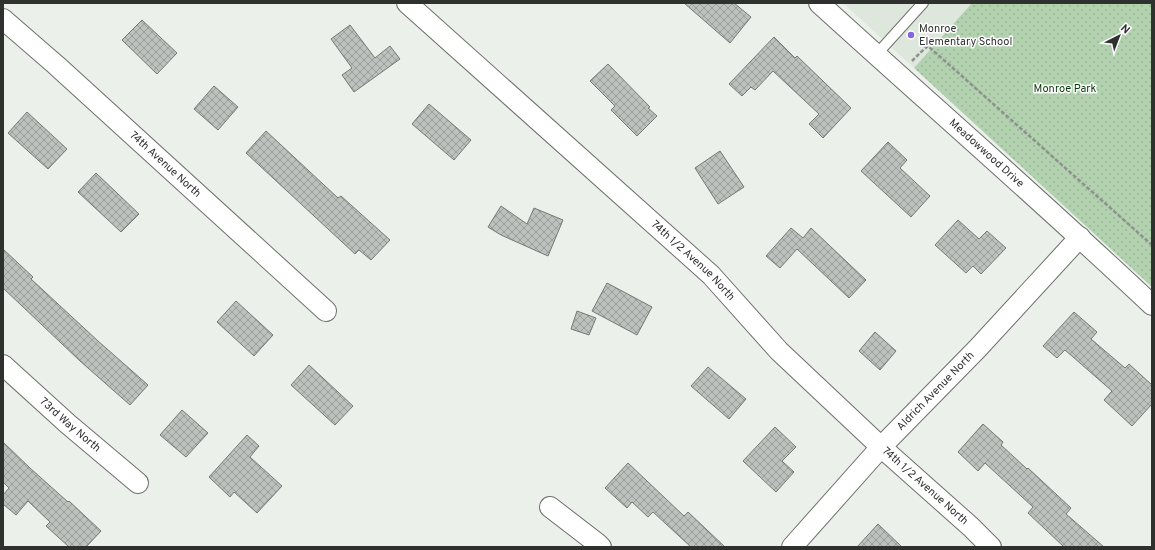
<svg xmlns="http://www.w3.org/2000/svg" width="1155" height="550" font-family="Overpass,sans-serif">
<style>
.built{fill:#dde7dc}
.park{fill:url(#park-dots)}
.building{fill:url(#building-cross-hatch);stroke:#757974}
.lines{fill:none;stroke-linecap:round;stroke-linejoin:round}
.lane-casing{stroke:#6d706c;stroke-width:12}
.street-casing{stroke:#6d706c;stroke-width:22}
.path{stroke:#8e918e;stroke-width:2.5;stroke-dasharray:4 2;stroke-linecap:butt}
.lane{stroke:#fff;stroke-width:10}
.street{stroke:#fff;stroke-width:20}
.poi-dot{fill:#8665e0;stroke:#fff;stroke-width:1.5}
.labels{text-anchor:middle;dominant-baseline:central;stroke-width:3;stroke-linejoin:round;paint-order:stroke}
.poi-label{font-size:11px;fill:#2f312f;stroke:#fff;text-anchor:start}
.park-label{font-size:11px;fill:#083907;stroke:#fff}
.street-label{font-size:11px;fill:#2f312f;stroke:#fff}
</style>
<defs>
<pattern id="park-dots" width="8" height="8" patternUnits="userSpaceOnUse"><rect width="8" height="8" fill="#b2d2af"/><path d="M2 2h.1M6 6h.1" fill="none" stroke="#99b597" stroke-width="1.8" stroke-linecap="round"/></pattern>
<pattern id="building-cross-hatch" width="8" height="8" patternUnits="userSpaceOnUse"><rect width="8" height="8" fill="#bdc1bd"/><path d="M0 0l8 8M0 8l8-8" fill="none" stroke="#9a9d9a"/></pattern>
</defs>
<rect width="100%" height="100%" fill="#ecf0eb"/>
<polygon class="built" points="843,3 972,3 914,68"/>
<polygon class="park" points="972,3 1152,3 1152,287 914,68"/>
<g class="building">
<polygon points="684,3 734,3 751,17 730,43"/>
<polygon points="142,20 177,53 157,74 122,40"/>
<polygon points="350,25 375,58 390,46 400,59 354,92 342,75 352,68 331,39"/>
<polygon points="774,37 795,58 797,56 851,108 823,138 809,124 819,114 773,71 755,90 751,87 742,96 729,84"/>
<polygon points="608,64 650,107 648,108 657,116 637,136 611,110 615,106 590,81"/>
<polygon points="214,86 238,107 218,130 194,109"/>
<polygon points="429,104 471,140 454,160 412,124"/>
<polygon points="27,112 67,149 48,169 8,133"/>
<polygon points="266,131 338,198 341,196 390,240 371,260 359,250 355,254 246,153"/>
<polygon points="888,142 907,160 900,168 930,196 911,217 861,171"/>
<polygon points="720,151 744,187 718,204 695,168"/>
<polygon points="96,173 139,214 121,232 78,192"/>
<polygon points="501,206 527,224 534,208 563,220 548,256 501,235 488,227"/>
<polygon points="958,220 979,239 987,231 1006,248 981,274 973,266 966,273 935,245"/>
<polygon points="791,228 803,238 811,228 866,280 849,298 797,249 780,268 766,256"/>
<polygon points="3,249 33,277 31,279 98,341 148,385 130,405 80,361 3,288"/>
<polygon points="607,283 652,307 637,335 592,311"/>
<polygon points="236,301 273,335 254,356 217,322"/>
<polygon points="577,311 596,318 589,335 571,329"/>
<polygon points="1074,312 1097,332 1091,339 1125,368 1129,364 1152,385 1152,404 1132,426 1104,400 1112,391 1065,350 1057,358 1043,346"/>
<polygon points="875,332 896,351 880,370 859,351"/>
<polygon points="309,365 353,406 335,425 291,385"/>
<polygon points="708,367 746,399 729,419 691,386"/>
<polygon points="182,410 208,433 186,457 160,435"/>
<polygon points="983,424 1003,442 1001,445 1027,469 1028,468 1071,508 1066,514 1104,547 1064,547 1028,513 1033,507 985,463 978,471 958,452"/>
<polygon points="775,427 796,447 782,461 794,472 776,492 743,461"/>
<polygon points="247,435 259,446 250,457 282,486 257,513 234,492 230,497 209,477"/>
<polygon points="3,442 30,468 68,502 69,501 101,531 86,547 69,547 46,526 50,522 28,501 16,515 3,504 3,495 9,488 3,482"/>
<polygon points="628,463 684,516 688,512 725,547 691,547 653,512 648,517 632,502 627,508 605,488"/>
<polygon points="878,524 902,547 857,547"/>
</g>
<g class="lines">
<g class="lane-casing">
<polyline id="lane" points="876,55 923,3"/>
</g>
<g class="street-casing">
<g id="street">
<path id="s1" d="M407,3L711,275L779,351L881,447L971,527L991,547"/>
<path id="s2" d="M819,3C930,104 1043,202 1152,305"/>
<path id="s3" d="M3,19L56,65L326,311"/>
<path id="s4" d="M3,365L68,424L138,483"/>
<polyline points="550,507 598,544 601,547"/>
<path id="s5" d="M792,547L881,447L978,348L1080,237"/>
</g>
</g>
<polyline class="path" points="912,61 921,52 928,46 1152,245"/>
<use href="#lane" class="lane"/>
<use href="#street" class="street"/>
</g>
<circle class="poi-dot" cx="911" cy="35" r="4"/>
<g class="labels">
<g class="poi-label">
<text x="919" y="29">Monroe<tspan x="919" dy="13">Elementary School</tspan></text>
</g>
<g class="park-label">
<text x="1065" y="89">Monroe Park</text>
</g>
<g class="street-label">
<text stroke="none"><textPath href="#s2" startOffset="225">Meadowwood Drive</textPath></text>
<text stroke="none"><textPath href="#s3" startOffset="218">74th Avenue North</textPath></text>
<text stroke="none"><textPath href="#s1" startOffset="385">74th 1/2 Avenue North</textPath></text>
<text stroke="none"><textPath href="#s5" startOffset="212">Aldrich Avenue North</textPath></text>
<text stroke="none"><textPath href="#s4" startOffset="90">73rd Way North</textPath></text>
<text stroke="none"><textPath href="#s1" startOffset="709">74th 1/2 Avenue North</textPath></text>
</g>
</g>
<rect width="1155" height="550" fill="none" stroke="#2f312f" stroke-width="8"/>
<g transform="translate(1119 36) rotate(42)" stroke="#ffffff" stroke-width="3" paint-order="stroke">
<path d="M0-3L7 15L0 10L-7 15Z" fill="#2f312f"/>
<text y="-6" font-size="11" font-weight="bold" text-anchor="middle" fill="#2f312f">N</text>
</g>
</svg>
